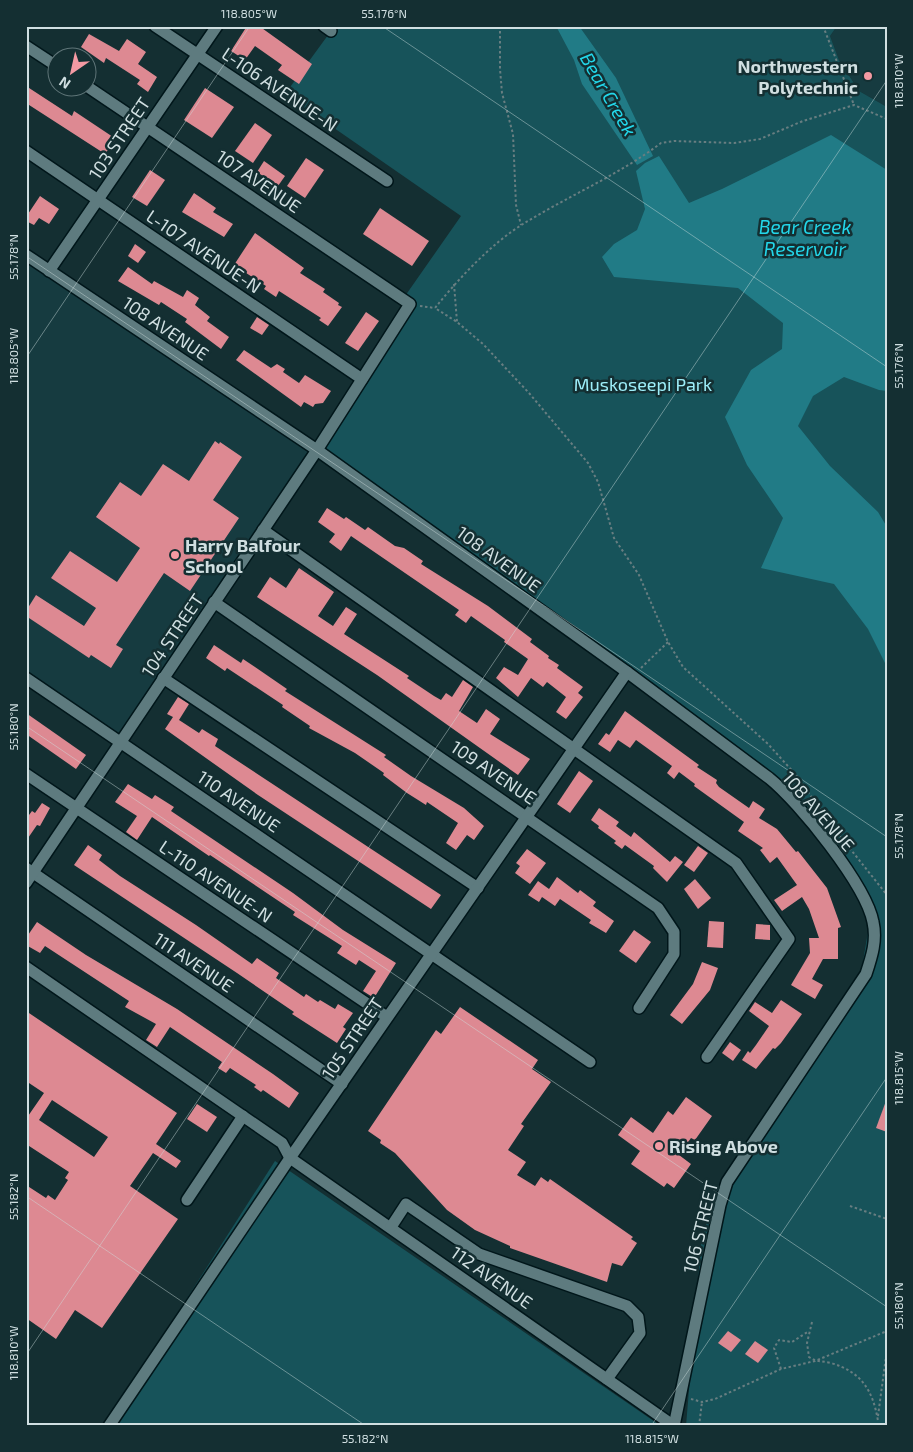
<svg xmlns="http://www.w3.org/2000/svg" width="913" height="1452" font-family="'Exo 2',sans-serif">
<style>
.built{fill:#163b40}
.green{fill:#17535a}
.water{fill:#217b86}
.building{fill:#dd8992;fill-rule:evenodd}
.lines{fill:none;stroke-linecap:round;stroke-linejoin:round}
.minor-casing{stroke:#00161a;stroke-width:14}
.path{stroke:#687e81;stroke-width:2;stroke-dasharray:2.5 2.5;stroke-linecap:butt}
.minor{stroke:#5e7b7f;stroke-width:11}
.ticks{fill:none;stroke:#d0dfe1;stroke-width:1;stroke-opacity:0.45}
.poi-dot{fill:#f49aa3;stroke:#142f32;stroke-width:2}
.labels{text-anchor:middle;dominant-baseline:central;stroke-width:5;stroke-linejoin:round;paint-order:stroke}
.poi-label{font-size:18px;font-weight:bold;fill:#d0dfe1;stroke:#142f32;text-anchor:start}
.street-label{font-size:18px;fill:#d0dfe1;stroke:#142f32}
.park-label{font-size:18px;fill:#9deef9;stroke:#142f32}
.water-label{font-size:19px;font-style:italic;fill:#23d7ea;stroke:#142f32}
.neatline{fill:none;stroke:#d0dfe1;stroke-width:2}
.ticks-label{font-size:12px;text-anchor:middle;fill:#d0dfe1}
</style>
<rect width="100%" height="100%" fill="#142f32"/>
<g class="built">
<polygon points="837,26 887,26 887,107 859,91 839,60 830,36"/>
<polygon points="26,255 317,450 121,742 26,678"/>
</g>
<g class="green">
<polygon points="324,26 837,26 830,36 839,60 859,91 887,107 887,1426 686,1426 701,1244 710,1210 778,1097 859,985 870,920 851,884 772,777 314,451 410,304 403,299 461,216 285,94 331,31"/>
<polygon points="275,1161 661,1426 105,1426"/>
</g>
<g class="water">
<polygon points="556,26 579,26 616,78 653,156 637,165 582,84 574,60"/>
<polygon points="831,135 887,170 887,391 879,390 844,377 813,396 798,426 830,466 878,512 887,527 887,667 868,629 834,584 761,568 783,518 747,465 725,417 751,370 782,349 783,323 738,288 614,277 602,257 614,244 637,230 645,209 636,171 645,163 659,156 689,203 722,189"/>
</g>
<g class="building">
<polygon points="247,26 259,26 312,64 299,84 278,70 282,65 255,46 245,60 231,51"/>
<polygon points="89,34 119,51 127,39 146,52 138,64 157,77 148,92 137,84 140,80 106,58 104,63 81,47"/>
<polygon points="26,86 72,116 74,111 116,139 105,154 26,103"/>
<polygon points="205,88 234,107 212,138 184,120"/>
<polygon points="255,123 272,135 253,163 235,151"/>
<polygon points="306,158 324,170 305,198 287,186"/>
<polygon points="264,161 285,176 278,186 257,172"/>
<polygon points="150,170 165,180 147,206 132,197"/>
<polygon points="194,193 216,208 213,212 233,224 224,237 182,212"/>
<polygon points="40,196 59,209 49,224 39,218 34,225 26,221 26,217"/>
<polygon points="380,208 429,241 412,266 363,234"/>
<polygon points="255,233 304,268 300,273 325,289 323,292 339,303 338,305 342,307 328,326 319,320 321,318 279,291 276,297 264,289 266,286 234,265"/>
<polygon points="135,244 146,252 138,263 128,256"/>
<polygon points="128,267 152,284 154,281 183,297 187,290 199,298 195,305 210,317 207,321 229,337 221,349 185,322 187,319 161,302 159,305 118,281"/>
<polygon points="366,312 379,321 358,351 345,343"/>
<polygon points="257,317 269,325 262,335 250,328"/>
<polygon points="244,350 271,368 277,364 285,369 283,372 299,383 305,375 331,391 323,403 315,404 313,407 304,402 301,407 236,360"/>
<polygon points="215,441 219,444 220,442 242,457 213,500 239,518 190,591 164,573 116,645 123,649 111,668 91,655 89,658 26,616 26,611 36,595 84,626 96,608 51,578 70,551 117,582 140,548 96,517 120,482 141,496 163,464 189,481"/>
<polygon points="327,508 344,519 346,517 365,530 368,527 395,546 404,548 423,561 421,564 488,606 532,639 530,642 549,656 548,658 559,665 557,668 583,687 578,693 583,697 566,719 556,712 566,697 547,682 543,687 531,678 518,697 496,678 504,667 518,675 528,659 504,642 505,640 471,616 466,623 455,615 459,610 351,536 341,551 329,542 335,534 318,522"/>
<polygon points="299,568 334,592 318,616 333,626 346,607 357,614 344,634 409,676 407,678 434,696 441,700 446,693 452,697 463,680 473,687 459,711 477,723 486,709 500,719 490,734 530,759 518,775 377,675 257,597 270,577 286,588"/>
<polygon points="214,645 241,663 243,659 255,667 287,689 285,691 386,755 384,757 411,776 464,808 484,826 474,840 467,835 456,850 446,843 458,823 427,802 426,805 407,793 383,775 384,773 355,753 309,728 310,726 282,707 283,705 227,668 225,671 206,658"/>
<polygon points="178,697 189,704 179,720 199,733 202,729 218,739 215,746 441,895 431,909 258,795 165,729 173,717 167,714"/>
<polygon points="625,711 699,765 697,767 717,780 716,783 719,787 749,808 753,801 765,809 759,818 777,829 796,852 798,851 827,888 841,927 838,928 838,959 823,959 812,979 823,985 815,999 791,985 810,953 809,938 819,938 809,909 802,897 782,911 774,900 797,885 777,857 770,863 760,850 763,848 738,831 744,822 694,786 695,784 679,772 674,779 667,773 672,766 636,740 630,748 618,740 610,752 598,744 606,733 609,735"/>
<polygon points="26,713 86,755 76,769 26,734"/>
<polygon points="579,771 593,781 570,813 557,804"/>
<polygon points="128,784 152,799 155,795 174,807 171,811 293,893 343,930 396,963 374,998 363,991 376,971 359,960 356,965 337,953 342,946 293,915 295,912 210,855 209,856 152,817 137,840 126,832 137,816 115,802"/>
<polygon points="42,803 50,808 40,826 37,825 26,841 26,819 32,811 35,813"/>
<polygon points="599,808 619,822 616,826 631,837 634,832 670,862 675,856 683,862 667,882 653,868 654,866 625,845 622,849 614,843 616,841 598,828 599,826 591,820"/>
<polygon points="88,845 102,855 99,860 120,876 196,925 252,964 257,958 279,973 276,978 304,997 306,994 318,1002 320,1000 335,1009 338,1004 353,1013 343,1027 346,1029 337,1043 292,1014 294,1012 237,973 74,865"/>
<polygon points="698,846 708,853 694,872 684,865"/>
<polygon points="527,849 546,863 530,884 515,873 520,866 516,863"/>
<polygon points="557,877 578,893 580,890 596,902 593,906 614,921 606,933 589,923 591,920 560,899 555,906 542,897 539,902 528,895 538,881 549,889"/>
<polygon points="695,879 711,898 698,909 684,889"/>
<polygon points="709,921 724,922 723,948 707,947"/>
<polygon points="37,922 86,955 177,1009 273,1074 299,1093 289,1108 263,1090 261,1092 254,1087 256,1085 230,1068 226,1073 218,1068 222,1062 170,1027 157,1047 146,1040 156,1024 125,1007 129,1001 45,946 40,953 26,945 26,938"/>
<polygon points="756,924 770,925 770,940 755,939"/>
<polygon points="634,930 651,942 636,963 619,951"/>
<polygon points="702,962 718,968 710,990 682,1024 670,1015 693,984"/>
<polygon points="781,1000 802,1014 781,1043 775,1049 773,1048 756,1069 742,1060 748,1051 750,1053 756,1045 769,1026 749,1011 755,1002 772,1013"/>
<polygon points="460,1007 538,1060 532,1069 551,1082 521,1124 524,1126 508,1150 526,1162 517,1175 535,1186 541,1177 548,1182 550,1179 633,1237 631,1239 637,1243 622,1266 612,1263 607,1282 510,1248 510,1246 475,1230 447,1210 395,1153 380,1143 381,1140 368,1131 436,1030 441,1034"/>
<path d="M26,1011L177,1113L156,1144L181,1161L176,1168L153,1153L130,1186L178,1219L102,1328L75,1310L56,1339L26,1318V1185L46,1198L48,1195L55,1200L68,1180L65,1178L69,1172L26,1144V1119L44,1093L26,1081ZM52,1100L108,1137L94,1157L39,1120Z"/>
<polygon points="730,1042 741,1050 733,1061 722,1053"/>
<polygon points="686,1097 712,1116 695,1140 691,1138 679,1155 691,1164 674,1188 667,1183 664,1187 631,1164 640,1151 618,1135 631,1117 653,1133 668,1111 673,1115"/>
<polygon points="886,1101 887,1101 887,1132 876,1128"/>
<polygon points="197,1104 217,1117 207,1132 187,1119"/>
<polygon points="728,1331 741,1340 731,1352 718,1343"/>
<polygon points="755,1341 768,1350 758,1363 745,1354"/>
</g>
<g class="lines">
<g class="minor-casing">
<g id="minor">
<polyline points="155,26 387,181"/>
<polyline points="324,26 331,31"/>
<polyline points="26,46 58,67"/>
<polyline points="26,151 362,379"/>
<path d="M26,255L317,450L627,672L769,778C799,802 866,885 873,922C877,940 872,956 866,974L727,1182L720,1205L674,1426"/>
<polyline points="49,271 217,26"/>
<polyline points="263,530 736,863 789,939 707,1057"/>
<polyline points="214,602 658,908 674,932 674,954 639,1008"/>
<polyline points="26,678 590,1062"/>
<polyline points="163,678 478,888"/>
<polyline points="26,774 387,1017"/>
<polyline points="26,868 342,1084"/>
<polyline points="26,883 317,450 410,304 88,87"/>
<polyline points="26,967 282,1143 290,1158 674,1426"/>
<polyline points="187,1200 243,1116"/>
<polyline points="391,1227 406,1204 479,1254 627,1306 638,1317 640,1333 607,1379"/>
<polyline points="109,1426 290,1158 627,672"/>
</g>
</g>
<g class="path">
<polyline points="500,26 500,69 502,93 513,134 516,205 521,225"/>
<polyline points="823,26 854,105"/>
<path d="M887,119L854,105L803,121L760,139L734,143L674,141L661,143C619,175 568,196 523,224C491,244 459,278 435,308L457,322L483,344L529,393L588,463L598,482L614,538L639,575L668,642L683,667L768,744L796,775L832,826L887,895"/>
<polyline points="454,284 457,322"/>
<polyline points="420,306 435,308"/>
<polyline points="641,668 668,642"/>
<polyline points="850,1206 887,1219"/>
<path d="M812,1322L807,1343L809,1357C816,1362 823,1361 831,1363C862,1372 873,1391 878,1421"/>
<polyline points="781,1369 774,1348 779,1340 792,1342 809,1331"/>
<polyline points="691,1399 702,1402 715,1399 781,1369 815,1361 887,1331"/>
<polyline points="878,1416 887,1349"/>
<polyline points="699,1426 702,1402"/>
</g>
<use href="#minor" class="minor"/>
</g>
<path class="ticks" d="M382,26L887,367M26,256L887,837M26,358L250,26M26,726L887,1307M26,1196L366,1426M26,1355L887,80M651,1426L887,1077"/>
<g class="poi-dot">
<circle cx="868" cy="76" r="5"/>
<circle cx="175" cy="555" r="5"/>
<circle cx="659" cy="1146" r="5"/>
</g>
<g class="labels">
<g class="poi-label">
<text x="858" y="66" text-anchor="end">Northwestern<tspan x="858" dy="21">Polytechnic</tspan></text>
<text x="185" y="545">Harry Balfour<tspan x="185" dy="21">School</tspan></text>
<text x="669" y="1146">Rising Above</text>
</g>
<g class="street-label">
<text transform="translate(280 89) rotate(34)">L-106 AVENUE-N</text>
<text transform="translate(119 138) rotate(-56)">103 STREET</text>
<text transform="translate(259 181) rotate(34)">107 AVENUE</text>
<text transform="translate(204 251) rotate(34)">L-107 AVENUE-N</text>
<text transform="translate(166 328) rotate(34)">108 AVENUE</text>
<text transform="translate(499 559) rotate(36)">108 AVENUE</text>
<text transform="translate(172 635) rotate(-56)">104 STREET</text>
<text transform="translate(494 772) rotate(34)">109 AVENUE</text>
<text transform="translate(239 801) rotate(34)">110 AVENUE</text>
<text transform="translate(819 811) rotate(49)">108 AVENUE</text>
<text transform="translate(216 881) rotate(34)">L-110 AVENUE-N</text>
<text transform="translate(194 962) rotate(34)">111 AVENUE</text>
<text transform="translate(352 1038) rotate(-56)">105 STREET</text>
<text transform="translate(700 1227) rotate(-76)">106 STREET</text>
<text transform="translate(492 1277) rotate(35)">112 AVENUE</text>
</g>
<g class="park-label">
<text x="643" y="384">Muskoseepi Park</text>
</g>
<g class="water-label">
<text transform="translate(609 94) rotate(60)">Bear Creek</text>
<text x="805" y="226">Bear Creek<tspan x="805" dy="22">Reservoir</tspan></text>
</g>
</g>
<rect width="913" height="1452" fill="none" stroke="#142f32" stroke-width="55"/>
<g transform="translate(72 72) rotate(214)"><circle r="24" fill="#142f32" stroke="#5f7578"/>
<path d="M0-4L9 19L0 12L-9 19Z" fill="#f49aa3"/>
<text y="-8" font-size="14" font-weight="bold" text-anchor="middle" fill="#d0dfe1">N</text>
</g>
<rect x="28" y="28" width="858" height="1396" class="neatline"/>
<g class="ticks-label">
<text x="249" y="18">118.805°W</text>
<text x="384" y="18">55.176°N</text>
<text transform="translate(899 81) rotate(-90)" y="4">118.810°W</text>
<text transform="translate(14 257) rotate(-90)" y="4">55.178°N</text>
<text transform="translate(14 356) rotate(-90)" y="4">118.805°W</text>
<text transform="translate(899 366) rotate(-90)" y="4">55.176°N</text>
<text transform="translate(14 727) rotate(-90)" y="4">55.180°N</text>
<text transform="translate(899 836) rotate(-90)" y="4">55.178°N</text>
<text transform="translate(899 1078) rotate(-90)" y="4">118.815°W</text>
<text transform="translate(14 1197) rotate(-90)" y="4">55.182°N</text>
<text transform="translate(899 1306) rotate(-90)" y="4">55.180°N</text>
<text transform="translate(14 1353) rotate(-90)" y="4">118.810°W</text>
<text x="365" y="1443">55.182°N</text>
<text x="652" y="1443">118.815°W</text>
</g>
</svg>
